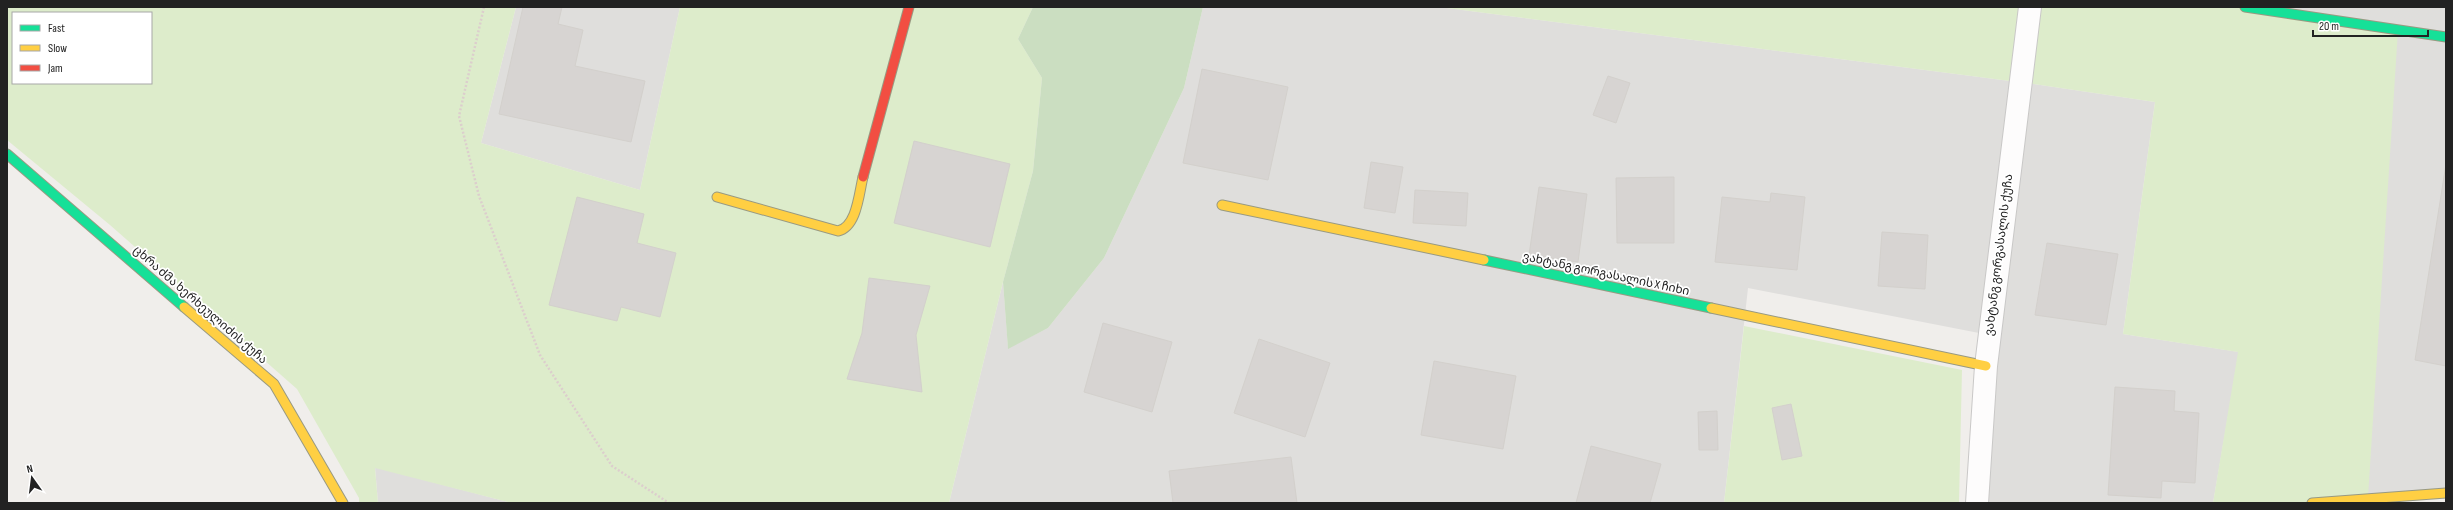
<svg xmlns="http://www.w3.org/2000/svg" width="2453" height="510" font-family="'Sofia Sans Condensed','Noto Sans Georgian',sans-serif">
<style>
.residential{fill:#dfdedc}
.grass{fill:#ddeccb;fill-rule:evenodd}
.forest{fill:#cbdec1}
.building{fill:#d7d4d2;stroke:#d3d0cc}
.lines{fill:none;stroke-linecap:round;stroke-linejoin:round}
.street-casing{stroke:#c9c8c7;stroke-width:24}
.fast-casing{stroke:#999a82;stroke-width:11}
.slow-casing{stroke:#999a82;stroke-width:11}
.jam-casing{stroke:#999a82;stroke-width:11}
.path{stroke:#dccecd;stroke-width:2.5;stroke-dasharray:2 2;stroke-linecap:butt}
.street{stroke:#fdfcfc;stroke-width:22}
.fast{stroke:#16e098;stroke-width:9}
.slow{stroke:#ffcf43;stroke-width:9}
.jam{stroke:#f24e42;stroke-width:9}
.labels{text-anchor:middle;dominant-baseline:central;stroke-width:3.5;stroke-linejoin:round;paint-order:stroke}
.street-label{font-size:12px;fill:#222;stroke:#fff}
</style>
<rect width="100%" height="100%" fill="#f0eeeb"/>
<g class="residential">
<polygon points="516,7 680,7 640,190 481,143"/>
<polygon points="1203,7 1439,7 2010,81 1979,333 1748,288 1724,503 949,503 1003,282 1008,348 1048,328 1104,258 1184,88"/>
<polygon points="2245,7 2446,7 2446,493 2368,497"/>
<polygon points="2020,82 2155,102 2123,334 2239,352 2213,503 1977,503"/>
<polygon points="375,467 512,503 378,503"/>
</g>
<g class="grass">
<path d="M7,7H516L481,143L640,190L680,7H1033L1018,39L1042,78L1033,171L1003,282L949,503H512L375,468L378,503H359V498L297,389L110,225L7,140ZM13,13H151V83H13Z"/>
<polygon points="1439,7 2020,7 2010,81"/>
<polygon points="2030,7 2245,7 2398,30 2368,497 2312,503 2213,503 2238,352 2123,334 2155,102 2020,82"/>
<polygon points="1744,326 1962,370 1959,503 1724,503"/>
</g>
<polygon class="forest" points="1033,7 1203,7 1184,88 1104,258 1048,328 1008,349 1003,282 1033,171 1042,78 1018,39"/>
<g class="building">
<polygon points="523,7 562,7 558,24 583,30 575,66 645,81 631,142 499,114"/>
<polygon points="1202,69 1288,87 1268,180 1183,163"/>
<polygon points="1608,76 1630,83 1616,123 1593,115"/>
<polygon points="914,141 1010,164 990,247 894,223"/>
<polygon points="1371,162 1403,167 1395,213 1364,208"/>
<polygon points="2446,164 2446,366 2415,360"/>
<polygon points="1674,177 1674,243 1617,243 1616,178"/>
<polygon points="1539,187 1587,194 1578,262 1529,255"/>
<polygon points="1415,190 1468,193 1466,226 1413,223"/>
<polygon points="1771,193 1805,197 1797,270 1715,262 1722,197 1770,202"/>
<polygon points="577,197 644,214 637,243 676,253 660,317 621,307 617,321 549,305"/>
<polygon points="1882,232 1928,235 1925,289 1878,286"/>
<polygon points="2047,243 2118,254 2106,325 2035,315"/>
<polygon points="869,278 930,286 916,335 922,392 847,379 862,333"/>
<polygon points="1103,323 1172,342 1152,412 1084,392"/>
<polygon points="1259,339 1330,363 1305,437 1234,413"/>
<polygon points="1434,361 1516,376 1503,449 1421,435"/>
<polygon points="2115,387 2175,391 2174,411 2199,413 2195,483 2162,481 2161,498 2108,495"/>
<polygon points="1791,404 1802,456 1782,460 1772,408"/>
<polygon points="1717,411 1718,450 1699,450 1698,412"/>
<polygon points="1591,446 1661,464 1650,503 1576,503"/>
<polygon points="1291,457 1297,503 1173,503 1169,471"/>
</g>
<g class="lines">
<g class="street-casing">
<polyline id="street" points="1977,503 1986,366 2030,7"/>
</g>
<g class="fast-casing">
<g id="fast">
<polyline points="2245,7 2446,37"/>
<polyline points="7,154 184,307"/>
<polyline points="1484,260 1711,308"/>
</g>
</g>
<g class="slow-casing">
<g id="slow">
<path d="M717,197L838,231C857,227 859,193 863,177"/>
<polyline points="1222,205 1484,260"/>
<polyline points="184,307 274,384 343,503"/>
<polyline points="1711,308 1986,366"/>
<polyline points="2312,503 2446,493"/>
</g>
</g>
<g class="jam-casing">
<polyline id="jam" points="863,177 909,7"/>
</g>
<polyline class="path" points="484,7 459,116 479,196 540,355 612,466 669,503"/>
<use href="#street" class="street"/>
<use href="#fast" class="fast"/>
<use href="#slow" class="slow"/>
<use href="#jam" class="jam"/>
</g>
<g class="labels">
<g class="street-label">
<text transform="translate(1999 255) rotate(-83)">ვახტანგ გორგასალის ქუჩა</text>
<text transform="translate(1606 274) rotate(12)">ვახტანგ გორგასალის X ჩიხი</text>
<text transform="translate(200 305) rotate(41)">ცხრა ძმა ხერხეულიძის ქუჩა</text>
</g>
</g>
<rect width="2453" height="510" fill="none" stroke="#222222" stroke-width="16"/>
<rect x="12" y="12" width="140" height="72" fill="#ffffff" stroke="#a7a7a7"/>
<rect x="20" y="25" width="20" height="6" fill="#16e098" stroke="#a7a7a7"/>
<text x="48" y="32" font-size="12" fill="#222222">Fast</text>
<rect x="20" y="45" width="20" height="6" fill="#ffcf43" stroke="#a7a7a7"/>
<text x="48" y="52" font-size="12" fill="#222222">Slow</text>
<rect x="20" y="65" width="20" height="6" fill="#f24e42" stroke="#a7a7a7"/>
<text x="48" y="72" font-size="12" fill="#222222">Jam</text>
<g transform="translate(32 478) rotate(346)" stroke="#ffffff" stroke-width="3" paint-order="stroke">
<path d="M0-3L7 15L0 10L-7 15Z" fill="#222222"/>
<text y="-6" font-size="11" font-weight="bold" text-anchor="middle" fill="#222222">N</text>
</g>
<path d="M2313 30v6h115v-6" fill="none" stroke="#222222" stroke-width="2"/>
<text x="2319" y="30" font-size="12" fill="#222222" stroke="#ffffff" stroke-width="3" paint-order="stroke">20 m</text>
</svg>
